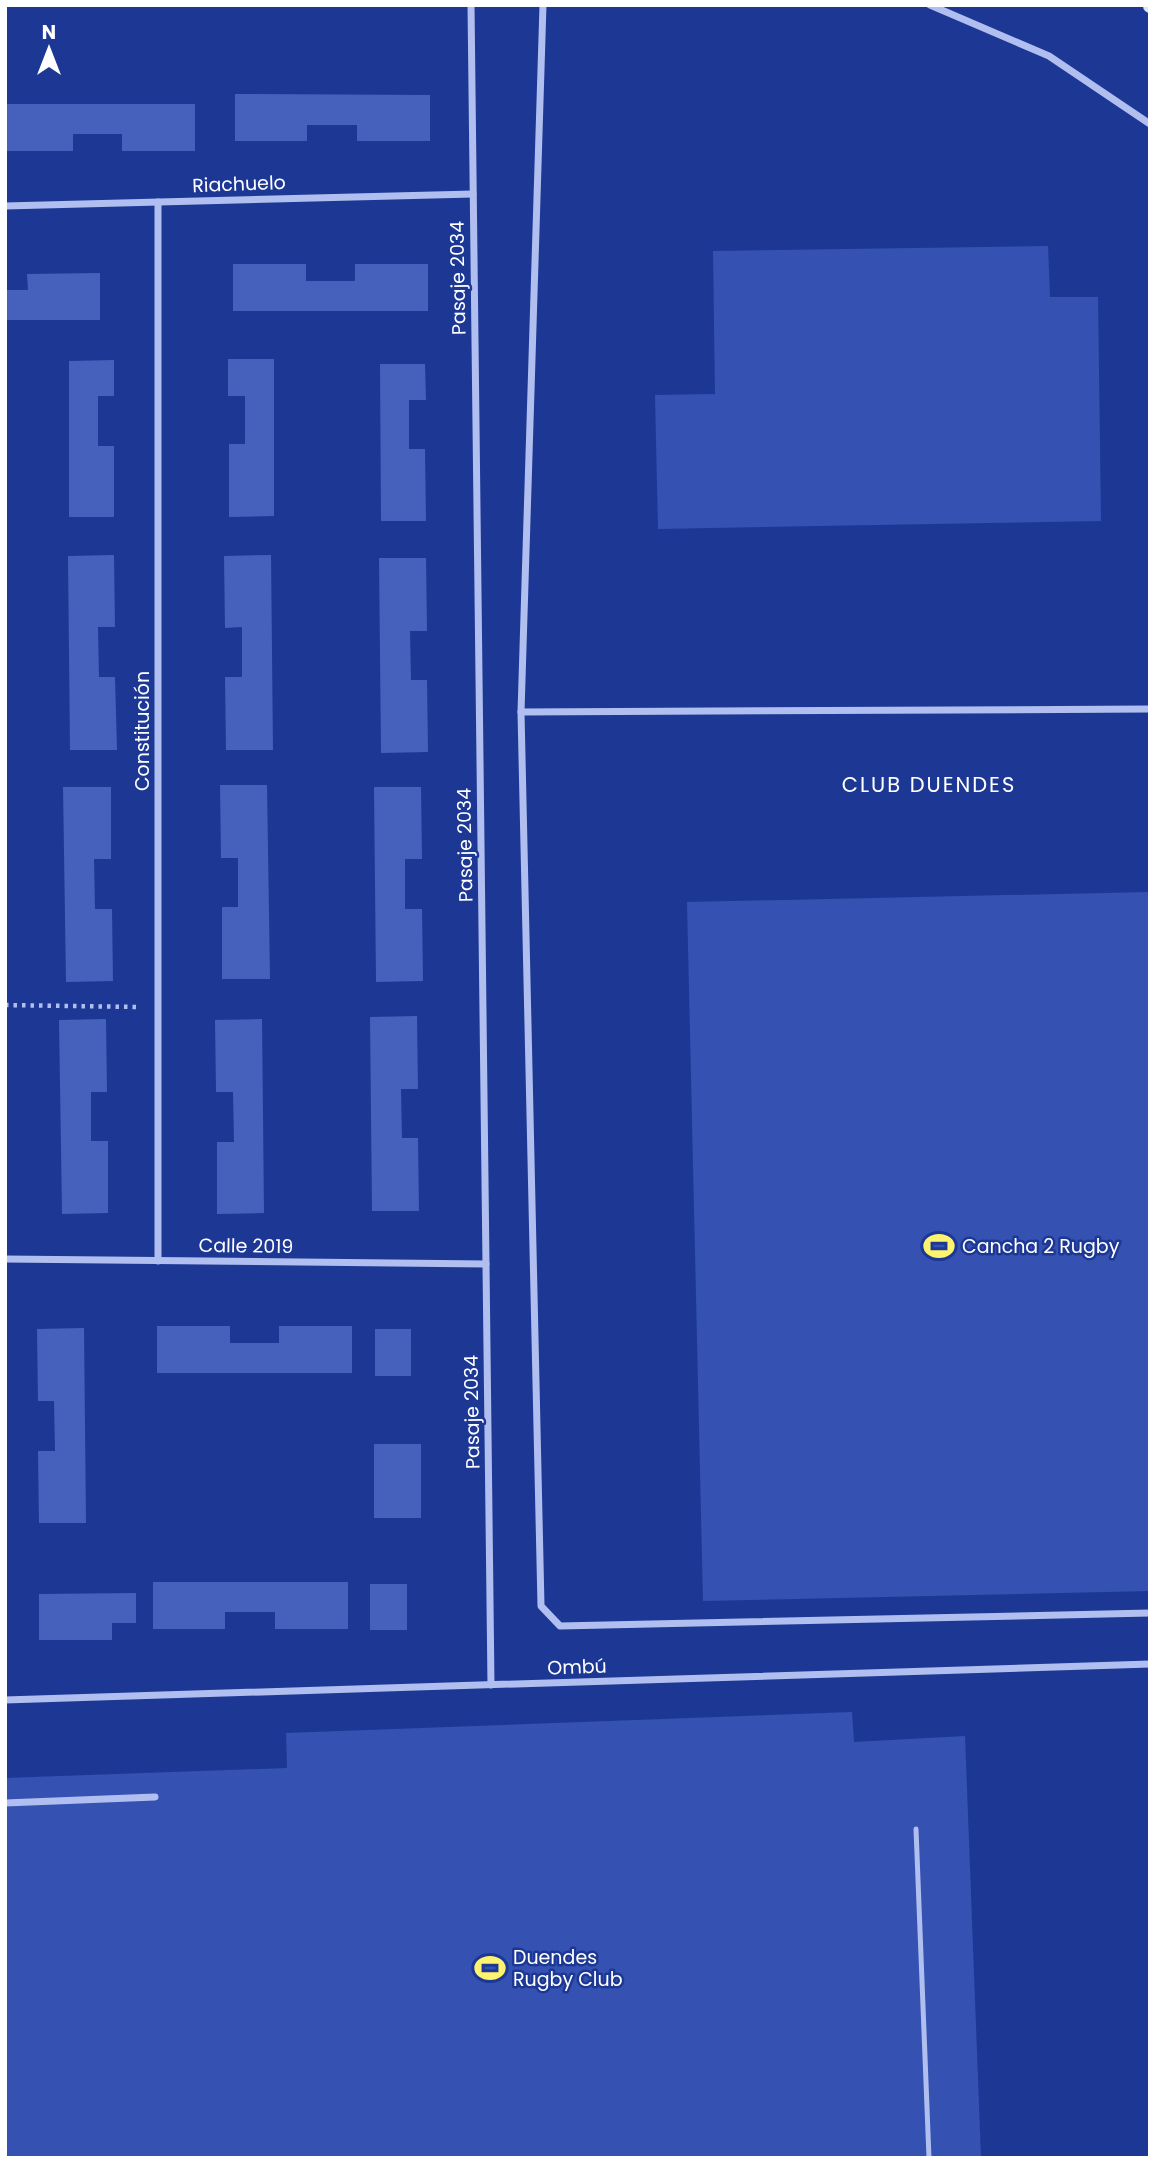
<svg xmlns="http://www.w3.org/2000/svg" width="1155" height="2163" font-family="Poppins,sans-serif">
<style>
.green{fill:#3552b3}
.building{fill:#4661bb}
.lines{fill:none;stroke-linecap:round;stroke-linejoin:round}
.path{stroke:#b0bfef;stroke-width:4.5;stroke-dasharray:3.5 5;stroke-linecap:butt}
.service{stroke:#b0bfef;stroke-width:5}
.minor{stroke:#b0bfef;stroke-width:7}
.secondary{stroke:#dde4fb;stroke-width:14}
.labels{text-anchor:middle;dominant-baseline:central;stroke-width:5;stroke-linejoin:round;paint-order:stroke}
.street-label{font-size:19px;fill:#fff;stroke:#1d3894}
.poi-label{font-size:19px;fill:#fff;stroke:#1d3894;text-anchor:start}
.neighbourhood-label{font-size:21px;letter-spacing:2px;fill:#fff;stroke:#1d3894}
</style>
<rect width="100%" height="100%" fill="#1d3894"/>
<g class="green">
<polygon points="1048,246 1050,297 1098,297 1101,521 658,529 655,395 715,394 713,251"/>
<polygon points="1150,892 1150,1591 703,1601 687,902"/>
<polygon points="852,1712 854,1742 965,1736 981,2158 5,2158 5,1778 287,1768 286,1733"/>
</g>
<g class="building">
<polygon points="235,94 430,95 430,141 357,141 357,125 307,125 307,141 235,141"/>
<polygon points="5,104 195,104 195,151 122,151 122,134 73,134 73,151 5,151"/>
<polygon points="233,264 306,264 306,281 355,281 355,264 428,264 428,311 233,311"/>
<polygon points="100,273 100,320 5,320 5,290 28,290 27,274"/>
<polygon points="228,359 274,359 274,516 229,517 229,444 245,444 245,396 228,396"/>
<polygon points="114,360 114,396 98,396 98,446 114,446 114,517 69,517 69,361"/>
<polygon points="380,364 425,364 426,400 409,400 409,449 425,449 426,521 381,521"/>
<polygon points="114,555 115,627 98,627 99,677 115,677 117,750 70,750 68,556"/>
<polygon points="271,555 273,750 226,750 225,677 242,677 242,627 225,628 224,556"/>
<polygon points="379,558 426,558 427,631 410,631 411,680 427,680 428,752 381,753"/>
<polygon points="220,785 267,785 270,979 222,979 222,907 238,907 238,858 221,858"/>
<polygon points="63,787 111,787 111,859 94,859 95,909 112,909 113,981 66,982"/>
<polygon points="374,787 421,787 422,859 405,859 405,909 422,909 423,981 376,982"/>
<polygon points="417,1016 418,1089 401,1089 402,1138 418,1138 419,1211 372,1211 370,1017"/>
<polygon points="106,1019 107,1092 91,1092 91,1141 108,1141 108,1213 62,1214 59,1020"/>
<polygon points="262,1019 264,1213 217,1214 217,1142 234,1142 233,1092 216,1092 215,1020"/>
<polygon points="157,1326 230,1326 230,1343 279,1343 279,1326 352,1326 352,1373 157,1373"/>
<polygon points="84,1328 86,1523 39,1523 38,1451 55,1451 54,1401 38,1401 37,1329"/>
<rect x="375" y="1329" width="36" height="47"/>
<rect x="374" y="1444" width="47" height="74"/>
<polygon points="153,1582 348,1582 348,1629 275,1629 275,1612 225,1612 225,1629 153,1629"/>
<rect x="370" y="1584" width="37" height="46"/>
<polygon points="136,1593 136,1623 112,1623 112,1640 39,1640 39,1594"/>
</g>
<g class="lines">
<polyline class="path" points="5,1005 136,1007"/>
<polyline class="service" points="916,1829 929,2158"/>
<g class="minor">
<polyline points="471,5 491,1685"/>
<polyline points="543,5 521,712 541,1606 560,1626 1150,1613"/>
<polyline points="930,5 1049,56 1150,124"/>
<polyline points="158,202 158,1261"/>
<polyline points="5,206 473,194"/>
<polyline points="521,712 1150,709"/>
<polyline points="5,1259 486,1264"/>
<polyline points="5,1700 1150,1664"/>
<polyline points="5,1803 155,1797"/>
</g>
<polyline class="secondary" points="1150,5 1150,6"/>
</g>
<defs>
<g id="stadium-bare" transform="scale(2.415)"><path d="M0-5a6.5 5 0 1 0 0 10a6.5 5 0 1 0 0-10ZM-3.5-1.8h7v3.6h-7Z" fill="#fef36f" stroke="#1d3894" stroke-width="2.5" paint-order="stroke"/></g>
</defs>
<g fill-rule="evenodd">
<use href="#stadium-bare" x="939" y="1246"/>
<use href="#stadium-bare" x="490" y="1968"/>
</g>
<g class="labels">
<g class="street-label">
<text transform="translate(239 184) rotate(-2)">Riachuelo</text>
<text transform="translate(458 278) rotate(-91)">Pasaje 2034</text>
<text transform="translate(142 731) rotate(-90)">Constitución</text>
<text transform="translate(465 845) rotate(-91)">Pasaje 2034</text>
<text transform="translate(246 1246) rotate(1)">Calle 2019</text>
<text transform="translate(472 1412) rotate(-91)">Pasaje 2034</text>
<text transform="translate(577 1667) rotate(-2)">Ombú</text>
</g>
<g class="poi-label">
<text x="962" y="1246">Cancha 2 Rugby</text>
<text x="513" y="1957">Duendes<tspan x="513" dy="22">Rugby Club</tspan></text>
</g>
<g class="neighbourhood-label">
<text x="929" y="784">CLUB DUENDES</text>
</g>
</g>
<rect width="1155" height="2163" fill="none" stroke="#ffffff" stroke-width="14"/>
<g transform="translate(49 49)" stroke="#1d3894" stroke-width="5" paint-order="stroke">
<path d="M0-5L12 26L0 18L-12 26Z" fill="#ffffff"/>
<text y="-10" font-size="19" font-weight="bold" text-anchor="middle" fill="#ffffff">N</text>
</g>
</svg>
